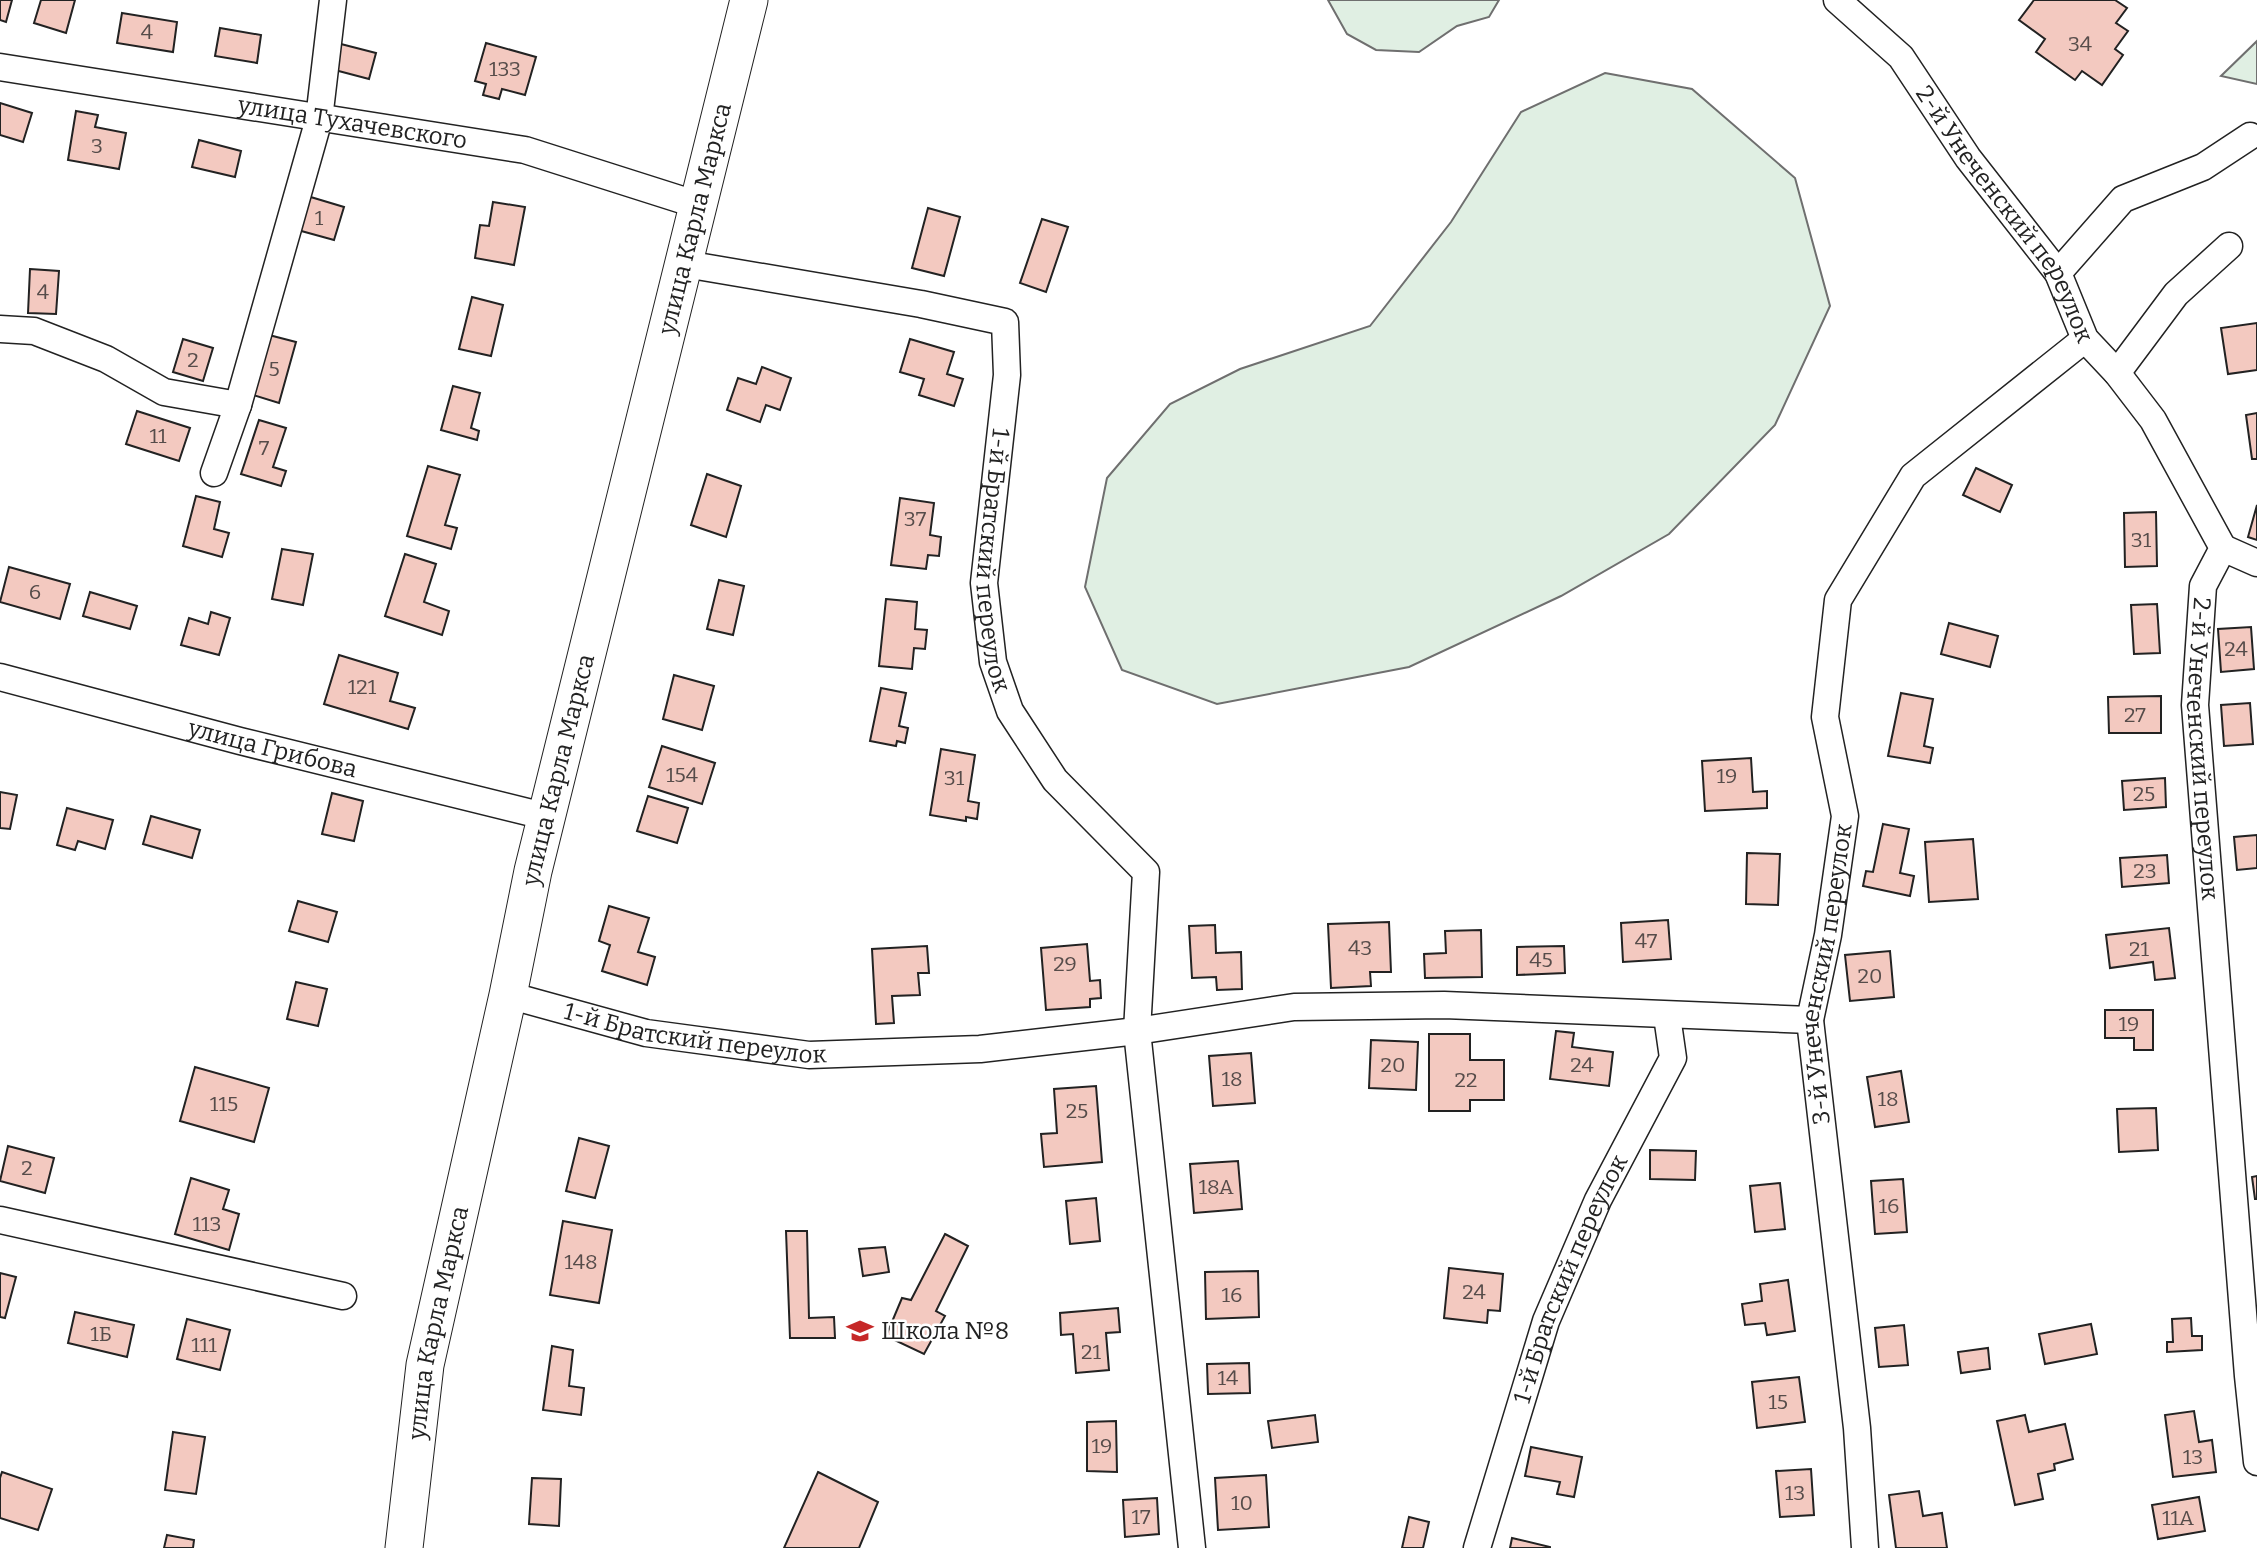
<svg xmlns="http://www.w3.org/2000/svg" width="2257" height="1548" font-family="Bitter,serif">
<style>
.green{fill:#e0efe3;stroke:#6f6f6f;stroke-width:2}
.building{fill:#f3c9c0;stroke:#222;stroke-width:2}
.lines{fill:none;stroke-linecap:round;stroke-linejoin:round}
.minor-casing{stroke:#222;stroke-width:29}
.secondary-casing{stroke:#222;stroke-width:39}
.minor{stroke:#fff;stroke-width:26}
.secondary{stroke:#fff;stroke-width:37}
.labels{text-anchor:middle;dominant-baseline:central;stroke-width:5;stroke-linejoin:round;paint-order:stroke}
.number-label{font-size:21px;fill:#564c4a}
.street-label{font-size:24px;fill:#222;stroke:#fff}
.poi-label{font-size:24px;fill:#222;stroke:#fff;text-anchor:start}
</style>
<rect width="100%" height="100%" fill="#fff"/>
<g class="green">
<polygon points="1328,0 1499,0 1489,17 1457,26 1419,52 1376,50 1347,34"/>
<polygon points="2257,41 2257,84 2221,76"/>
<polygon points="1605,73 1692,89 1795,178 1830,306 1775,425 1669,534 1561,596 1409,667 1217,704 1122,670 1085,587 1107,478 1170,404 1240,369 1370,326 1451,222 1521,112"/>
</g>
<g class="building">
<polygon points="0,0 12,0 6,22 0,20"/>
<polygon points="41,0 75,0 66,33 34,23"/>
<polygon points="2034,0 2115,0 2127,8 2116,23 2128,31 2115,49 2123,55 2102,85 2082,71 2075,80 2036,52 2045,39 2019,20"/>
<polygon points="122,13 177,22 173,52 117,43"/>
<polygon points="220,28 261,35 257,63 215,56"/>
<polygon points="337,43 376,53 369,79 331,69"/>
<polygon points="486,43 536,57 525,95 502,89 499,99 483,95 486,84 475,81"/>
<polygon points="0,103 32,113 23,142 0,135"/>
<polygon points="76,111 98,115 95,127 126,133 119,169 68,160"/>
<polygon points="199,140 241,151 235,177 192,167"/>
<polygon points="304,195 344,207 334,240 294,229"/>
<polygon points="493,202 525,207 514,265 475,258 480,225 489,226"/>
<polygon points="928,208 960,217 944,276 912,268"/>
<polygon points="1042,219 1068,227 1046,292 1020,283"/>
<polygon points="30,269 59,271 56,314 28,313"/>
<polygon points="472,297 503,305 491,356 459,349"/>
<polygon points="2257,323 2257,370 2228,374 2221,328"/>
<polygon points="269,335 296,342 279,403 253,395"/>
<polygon points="183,339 213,348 203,381 173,372"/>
<polygon points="910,339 954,352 947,374 963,379 954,406 919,395 924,379 900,372"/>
<polygon points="762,367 791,378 780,410 766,405 760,422 727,410 738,378 756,384"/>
<polygon points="453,386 480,393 471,428 479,431 477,440 441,430"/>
<polygon points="137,411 190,428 179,461 126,444"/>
<polygon points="2257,413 2257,459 2252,459 2246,415"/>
<polygon points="259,420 286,428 273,467 286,471 281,486 241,474"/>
<polygon points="428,466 460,475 445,525 457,528 451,549 407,536"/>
<polygon points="1976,468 2012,485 2000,512 1963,495"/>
<polygon points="707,474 741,486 726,537 691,525"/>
<polygon points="196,496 220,502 214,529 229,533 222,557 183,546"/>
<polygon points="900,498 934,503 930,535 941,537 939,556 928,555 926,569 891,565"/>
<polygon points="2257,505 2257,540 2248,537"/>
<polygon points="2156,512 2157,566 2125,567 2124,513"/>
<polygon points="282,549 313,554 303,605 272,599"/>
<polygon points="405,554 436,564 424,602 449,611 442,635 385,616"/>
<polygon points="9,567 70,584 60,619 0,602"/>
<polygon points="719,580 744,586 733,635 707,629"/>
<polygon points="90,592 137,606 130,629 83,616"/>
<polygon points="886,599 917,602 915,629 927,630 925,649 914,648 912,669 879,666"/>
<polygon points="2157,604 2160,653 2134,654 2131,605"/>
<polygon points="211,612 230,618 219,655 181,645 189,618 208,624"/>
<polygon points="1949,623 1998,636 1990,667 1941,654"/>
<polygon points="2251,627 2254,669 2221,672 2218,629"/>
<polygon points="339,655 398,673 390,701 415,708 408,729 324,704"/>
<polygon points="674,675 714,686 702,730 663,719"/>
<polygon points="881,688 906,693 899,726 908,728 905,743 897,741 896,746 870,741"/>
<polygon points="1901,693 1933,699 1924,746 1933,748 1930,763 1888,756"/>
<polygon points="2161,696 2161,733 2109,733 2108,697"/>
<polygon points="2250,703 2253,744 2224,746 2221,705"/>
<polygon points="662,746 715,763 702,804 649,787"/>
<polygon points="941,749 975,755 968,801 979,803 977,819 966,817 966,821 930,815"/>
<polygon points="1751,758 1753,792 1767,791 1767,808 1705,811 1702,761"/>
<polygon points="2165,778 2166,807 2124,810 2122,781"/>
<polygon points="0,792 17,795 10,829 0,828"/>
<polygon points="332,793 363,801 354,841 322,834"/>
<polygon points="648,796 688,808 677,843 637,831"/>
<polygon points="67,808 113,820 105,849 78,841 75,850 57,845"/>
<polygon points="151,816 200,830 192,858 143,844"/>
<polygon points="1883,824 1909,829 1900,873 1914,876 1910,896 1863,886 1866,871 1873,872"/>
<polygon points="2257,835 2257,868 2237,870 2234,837"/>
<polygon points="1973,839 1978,899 1929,902 1925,842"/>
<polygon points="1747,853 1780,854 1778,905 1746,904"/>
<polygon points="2167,855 2169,883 2122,887 2120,858"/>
<polygon points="298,901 337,912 328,942 289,931"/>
<polygon points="609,906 649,918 638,952 655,957 647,985 602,971 610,945 599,941"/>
<polygon points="1668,920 1671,959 1623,962 1621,923"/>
<polygon points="1389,922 1391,972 1370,972 1371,986 1331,988 1328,924"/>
<polygon points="1215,925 1216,953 1241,952 1242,989 1217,990 1216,977 1192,978 1189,926"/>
<polygon points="2169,928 2175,978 2155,980 2153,962 2110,968 2106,935"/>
<polygon points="1481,930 1482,977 1425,978 1424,954 1446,953 1445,931"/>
<polygon points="1087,944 1090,981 1100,980 1101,998 1090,999 1090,1007 1046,1010 1041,948"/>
<polygon points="927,946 929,973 918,973 920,995 892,996 894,1023 876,1024 872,949"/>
<polygon points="1564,946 1565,973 1517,975 1517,947"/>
<polygon points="1890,951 1894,997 1850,1001 1845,955"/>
<polygon points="296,982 327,989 318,1026 287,1019"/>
<polygon points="2105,1010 2153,1010 2153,1050 2134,1050 2134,1038 2105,1038"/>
<polygon points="1556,1031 1574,1033 1572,1047 1613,1052 1609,1086 1550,1079"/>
<polygon points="1429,1034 1470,1034 1470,1060 1504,1060 1504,1100 1470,1100 1470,1111 1429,1111"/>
<polygon points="1371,1040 1418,1042 1416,1090 1369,1088"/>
<polygon points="1251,1053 1255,1103 1213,1106 1209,1056"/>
<polygon points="195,1067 269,1088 254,1142 180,1121"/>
<polygon points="1901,1071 1909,1122 1875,1127 1867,1077"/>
<polygon points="1096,1086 1102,1162 1044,1167 1041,1134 1057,1133 1054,1089"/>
<polygon points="2156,1108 2158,1150 2119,1152 2117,1109"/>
<polygon points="579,1138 609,1146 595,1198 566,1191"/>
<polygon points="8,1146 54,1158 45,1193 0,1181"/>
<polygon points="1650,1150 1696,1151 1695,1180 1650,1179"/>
<polygon points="1238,1161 1242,1209 1194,1213 1190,1164"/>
<polygon points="2257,1176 2257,1199 2255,1199 2252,1177"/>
<polygon points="191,1178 229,1190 223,1209 239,1214 229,1250 175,1234"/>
<polygon points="1903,1179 1907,1232 1875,1234 1871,1181"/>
<polygon points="1780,1183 1785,1229 1755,1232 1750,1186"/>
<polygon points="1096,1198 1100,1241 1070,1244 1066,1201"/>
<polygon points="563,1221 612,1230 599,1303 550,1295"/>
<polygon points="786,1231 807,1231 809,1318 834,1317 835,1338 790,1338"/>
<polygon points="945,1234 968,1246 936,1311 945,1316 924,1354 886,1336 902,1298 911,1300"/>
<polygon points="885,1247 889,1272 863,1276 859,1249"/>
<polygon points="1449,1268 1503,1274 1500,1311 1488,1310 1487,1323 1444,1318"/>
<polygon points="1258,1271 1259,1317 1206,1319 1205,1272"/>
<polygon points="0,1273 16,1277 5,1318 0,1317"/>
<polygon points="1788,1280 1795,1331 1767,1335 1765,1323 1745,1325 1742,1304 1762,1301 1760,1284"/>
<polygon points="1118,1308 1120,1332 1106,1333 1109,1370 1076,1373 1073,1334 1061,1335 1060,1313"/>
<polygon points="75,1312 134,1325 127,1357 68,1343"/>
<polygon points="2191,1318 2192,1336 2202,1336 2202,1350 2167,1352 2167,1342 2173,1342 2172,1319"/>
<polygon points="187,1319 230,1330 220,1370 177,1359"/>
<polygon points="2091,1324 2097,1354 2045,1364 2039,1334"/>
<polygon points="1904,1325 1908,1365 1879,1367 1875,1328"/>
<polygon points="552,1346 573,1350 569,1386 584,1388 581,1415 543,1410"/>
<polygon points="1988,1348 1990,1369 1961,1373 1958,1352"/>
<polygon points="1249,1363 1250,1393 1208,1394 1207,1364"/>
<polygon points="1799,1377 1805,1422 1757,1428 1752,1382"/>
<polygon points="2194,1411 2199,1442 2212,1440 2216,1472 2173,1477 2165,1415"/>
<polygon points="1315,1415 1318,1442 1272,1448 1268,1421"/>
<polygon points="2025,1415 2029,1432 2065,1424 2073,1459 2054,1464 2055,1470 2038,1474 2043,1499 2015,1505 1997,1421"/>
<polygon points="1116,1421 1117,1472 1087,1471 1087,1422"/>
<polygon points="173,1432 205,1437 196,1494 165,1490"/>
<polygon points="1531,1447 1582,1457 1574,1497 1557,1494 1560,1482 1525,1476"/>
<polygon points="1811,1469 1814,1515 1780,1517 1776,1471"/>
<polygon points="2,1472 52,1489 38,1530 0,1518 0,1478"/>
<polygon points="818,1472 878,1502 859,1548 784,1548"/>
<polygon points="1266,1475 1269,1527 1218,1530 1215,1478"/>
<polygon points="532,1478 561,1479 559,1526 529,1524"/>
<polygon points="1919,1491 1923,1516 1942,1513 1947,1548 1896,1548 1889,1495"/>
<polygon points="2199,1497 2205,1531 2158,1539 2152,1505"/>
<polygon points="1157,1498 1159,1534 1125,1537 1123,1500"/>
<polygon points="1409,1517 1429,1522 1423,1548 1402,1548"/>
<polygon points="167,1535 194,1540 193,1548 164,1548"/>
<polygon points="1512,1538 1550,1547 1550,1548 1510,1548"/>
</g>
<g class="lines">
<g class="minor-casing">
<g id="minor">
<path id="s1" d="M1837,0L1901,57L1968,158L2058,273L2085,339L2117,373L2153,420L2223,548L2203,586L2195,705L2248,1376L2257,1462"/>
<path id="s2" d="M0,67L525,150L698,205"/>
<path id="s3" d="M685,264L921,304L1005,322L1007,375L984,583L993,662L1010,711L1055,780L1146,872L1137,1031L1192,1548"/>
<polyline points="2058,273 2123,199 2203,167 2250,136"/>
<polyline points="0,329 34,331 106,359 164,392 238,405"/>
<polyline points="2117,373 2176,294 2229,246"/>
<polyline points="214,473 238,405 319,119 333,0"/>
<polyline points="2223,548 2257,563"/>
<path id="s4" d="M0,677L240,741L548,817"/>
<path id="s5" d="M508,995L646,1033L809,1055L980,1049L1137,1031L1294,1007L1444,1005L1810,1020"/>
<polyline points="0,1220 343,1296"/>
<path id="s6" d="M1477,1548L1546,1321L1598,1200L1673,1058L1667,1016"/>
<path id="s7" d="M1865,1548L1857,1428L1810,1020L1828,935L1845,816L1825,717L1838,600L1913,476L2085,339"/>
</g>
</g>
<g class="secondary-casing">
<g id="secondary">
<path id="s8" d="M404,1548L425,1365L508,995L533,871L749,0"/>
</g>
</g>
<use href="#minor" class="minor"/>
<use href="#secondary" class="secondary"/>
</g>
<defs>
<g id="school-bare" transform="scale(2.1)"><path d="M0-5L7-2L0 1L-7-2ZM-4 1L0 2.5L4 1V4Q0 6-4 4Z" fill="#c62828" stroke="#fff" stroke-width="2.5" paint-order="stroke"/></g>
</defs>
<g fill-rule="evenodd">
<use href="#school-bare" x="860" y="1331"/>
</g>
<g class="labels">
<g class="number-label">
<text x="147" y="32">4</text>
<text x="2080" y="44">34</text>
<text x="505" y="69">133</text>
<text x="97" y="146">3</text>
<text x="319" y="218">1</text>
<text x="43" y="292">4</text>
<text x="193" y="360">2</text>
<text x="274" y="369">5</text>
<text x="158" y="436">11</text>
<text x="264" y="448">7</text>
<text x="915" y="519">37</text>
<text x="2141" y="540">31</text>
<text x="35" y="592">6</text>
<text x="2236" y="649">24</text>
<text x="362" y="687">121</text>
<text x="2135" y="715">27</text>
<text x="682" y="775">154</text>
<text x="1727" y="776">19</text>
<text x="954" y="778">31</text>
<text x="2144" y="794">25</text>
<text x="2145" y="871">23</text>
<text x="1646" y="941">47</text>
<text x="1360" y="948">43</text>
<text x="2139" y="949">21</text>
<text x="1541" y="960">45</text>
<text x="1065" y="964">29</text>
<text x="1870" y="976">20</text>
<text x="2129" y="1024">19</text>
<text x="1393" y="1065">20</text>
<text x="1582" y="1065">24</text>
<text x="1232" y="1079">18</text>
<text x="1466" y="1080">22</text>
<text x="1888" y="1099">18</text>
<text x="224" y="1104">115</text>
<text x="1077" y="1111">25</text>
<text x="27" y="1168">2</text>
<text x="1216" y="1187">18А</text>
<text x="1889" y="1206">16</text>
<text x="207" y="1224">113</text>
<text x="581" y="1262">148</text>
<text x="1474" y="1292">24</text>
<text x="1232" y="1295">16</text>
<text x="101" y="1334">1Б</text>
<text x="204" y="1345">111</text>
<text x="1091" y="1352">21</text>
<text x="1228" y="1378">14</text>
<text x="1778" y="1402">15</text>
<text x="1102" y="1446">19</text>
<text x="2193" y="1457">13</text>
<text x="1795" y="1493">13</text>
<text x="1242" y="1503">10</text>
<text x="1141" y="1517">17</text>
<text x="2178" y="1518">11А</text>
</g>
<g class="street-label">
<text stroke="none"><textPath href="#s2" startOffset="357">улица Тухачевского</textPath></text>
<text stroke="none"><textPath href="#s1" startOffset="275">2-й Унеченский переулок</textPath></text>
<text stroke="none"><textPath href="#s8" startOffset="1362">улица Карла Маркса</textPath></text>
<text stroke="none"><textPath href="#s3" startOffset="565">1-й Братский переулок</textPath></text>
<text stroke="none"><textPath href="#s4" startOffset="282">улица Грибова</textPath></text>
<text stroke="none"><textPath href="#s1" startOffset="882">2-й Унеченский переулок</textPath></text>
<text stroke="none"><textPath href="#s8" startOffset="794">улица Карла Маркса</textPath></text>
<text stroke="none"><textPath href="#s7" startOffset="578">3-й Унеченский переулок</textPath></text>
<text stroke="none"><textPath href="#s5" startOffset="192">1-й Братский переулок</textPath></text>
<text stroke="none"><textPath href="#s6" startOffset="285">1-й Братский переулок</textPath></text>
<text stroke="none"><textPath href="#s8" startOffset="228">улица Карла Маркса</textPath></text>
</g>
<g class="poi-label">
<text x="881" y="1331">Школа №8</text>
</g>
</g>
</svg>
